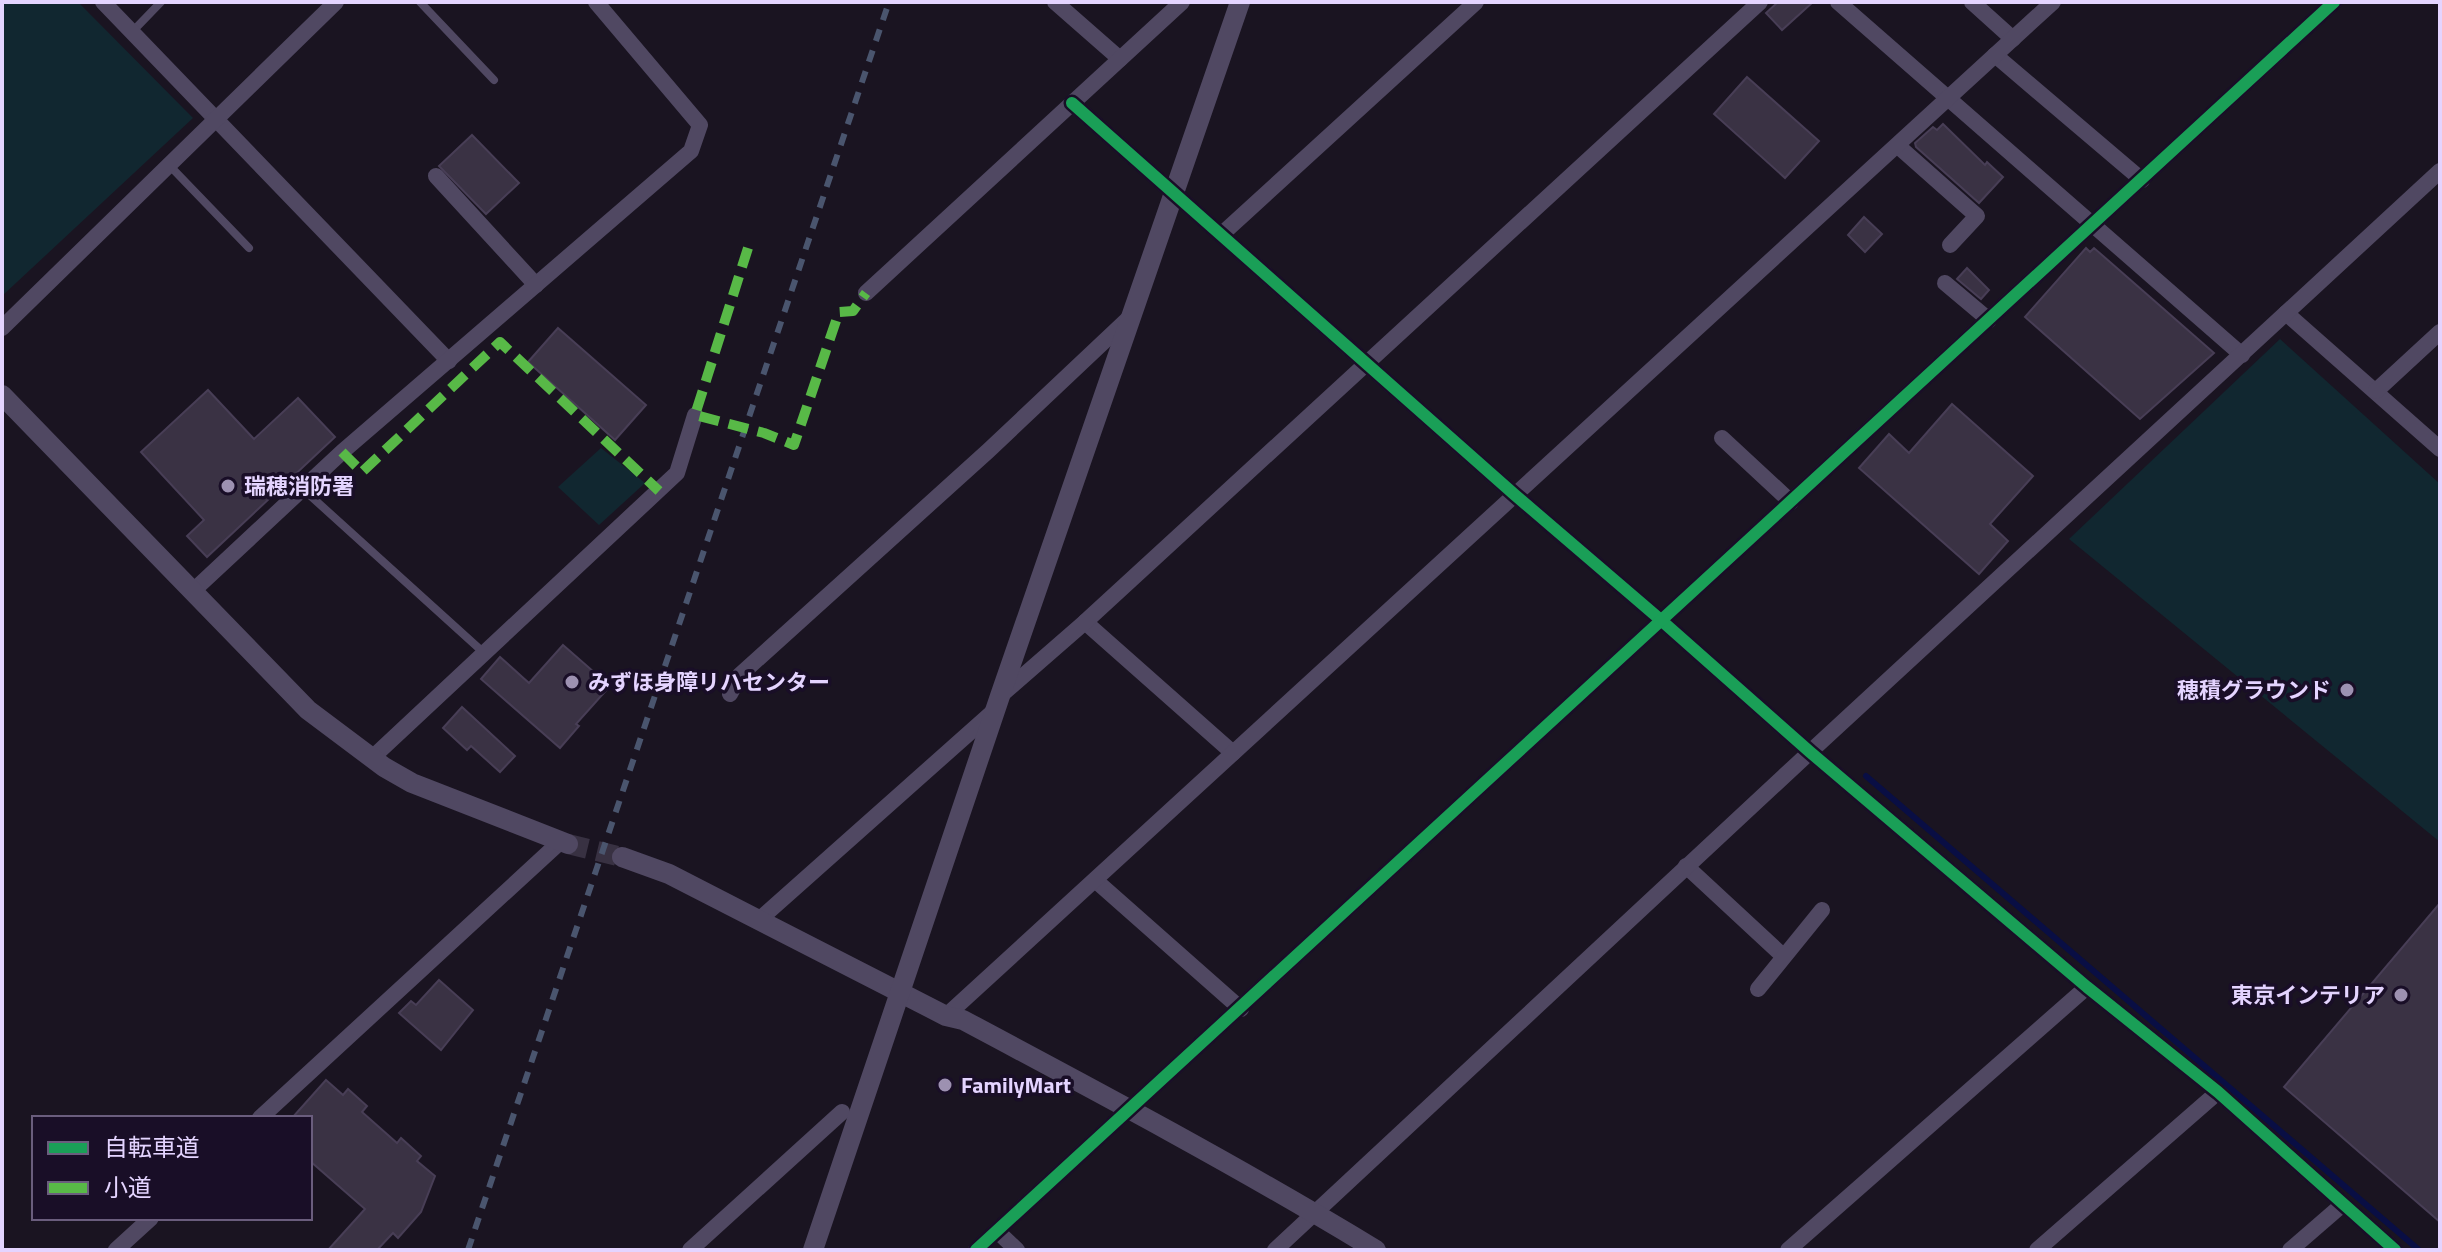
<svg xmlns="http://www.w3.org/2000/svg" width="2442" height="1252" font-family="'Titillium Web','Noto Sans JP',sans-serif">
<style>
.green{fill:#112730}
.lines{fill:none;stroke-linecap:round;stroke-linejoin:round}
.stream{stroke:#090e44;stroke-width:6}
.building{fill:#3a3244;stroke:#483e56;stroke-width:2}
.tertiary-tunnel{stroke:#383142;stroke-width:20;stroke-dasharray:20 10;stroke-linecap:butt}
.service{stroke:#504862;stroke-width:8}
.minor{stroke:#504862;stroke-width:16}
.tertiary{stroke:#504862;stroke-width:20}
.rail{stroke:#4a556e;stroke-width:6;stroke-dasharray:12 10;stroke-linecap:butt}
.quiet{stroke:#58b947;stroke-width:10;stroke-dasharray:20 10;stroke-linecap:butt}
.cycleway-casing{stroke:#190e27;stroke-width:17}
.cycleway{stroke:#1a9f57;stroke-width:12}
.poi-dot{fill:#9d91b1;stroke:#190e27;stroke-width:3}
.labels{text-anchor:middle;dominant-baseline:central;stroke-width:7;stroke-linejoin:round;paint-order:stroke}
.poi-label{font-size:22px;font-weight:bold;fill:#e4d4ff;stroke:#190e27;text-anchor:start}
</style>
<rect width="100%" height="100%" fill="#1a1421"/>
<g class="green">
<polygon points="2,2 78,2 193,118 2,296"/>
<polygon points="2280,339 2440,484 2440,842 2069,539"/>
<polygon points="601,448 645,483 599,525 558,487"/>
</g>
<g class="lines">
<polyline class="stream" points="1866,776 2419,1250"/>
</g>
<g class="building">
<polygon points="1778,2 1813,2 1782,30 1766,13"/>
<polygon points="1747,77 1819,141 1785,178 1714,114"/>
<polygon points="1943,124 1985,165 1987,162 2003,177 1979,203 1916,147 1915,143 1933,127 1937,130"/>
<polygon points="472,135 519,183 486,214 439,166"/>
<polygon points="1864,217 1882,234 1865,252 1848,235"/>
<polygon points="2086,248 2090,252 2094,248 2214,353 2140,419 2025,317"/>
<polygon points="1967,268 1989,290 1981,299 1957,279"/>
<polygon points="558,328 646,405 615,440 528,362"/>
<polygon points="208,390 254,439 298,398 335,437 207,557 187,536 204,520 141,452"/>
<polygon points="1952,404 2033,476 1990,524 2008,541 1979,574 1859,468 1889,434 1909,453"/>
<polygon points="563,645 610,686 576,724 579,726 560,748 481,679 500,657 529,683"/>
<polygon points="462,707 515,756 500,772 471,746 467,750 443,728"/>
<polygon points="2440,903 2440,1222 2284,1087"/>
<polygon points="439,980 473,1010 441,1050 399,1013 411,1001 416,1005"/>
<polygon points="326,1080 343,1095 348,1089 367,1106 362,1112 397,1143 401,1138 421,1156 417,1161 435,1176 421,1212 398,1238 393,1233 377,1250 328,1250 365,1209 310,1161 310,1118 292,1118"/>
</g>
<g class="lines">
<polyline class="tertiary-tunnel" points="568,844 622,857"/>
<g class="service">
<polyline points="420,2 494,80"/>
<polyline points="132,32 161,2"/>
<polyline points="169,165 249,248"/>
<polyline points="304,490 483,652"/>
</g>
<g class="minor">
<polyline points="103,2 449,361"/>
<polyline points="1055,2 1120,59"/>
<polyline points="1838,2 2242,355"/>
<polyline points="1972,2 2013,39"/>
<polyline points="1995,55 2142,180"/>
<polyline points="1072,103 1515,495 1662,621 1810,752 2087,987 2218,1092 2395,1250"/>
<polyline points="1898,146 1977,216 1950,245"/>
<polyline points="436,176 536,285"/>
<polyline points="1222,234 1476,2"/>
<polyline points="1945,283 1989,320"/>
<polyline points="866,293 1182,2"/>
<polyline points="2286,313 2440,449"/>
<polyline points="2,328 336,2"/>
<polyline points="2376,391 2440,332"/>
<polyline points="1722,438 1791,502"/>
<polyline points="193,591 342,452 691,151 700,125 596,2"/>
<polyline points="1085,622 1233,753"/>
<polyline points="730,694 740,675 988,451 1130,317"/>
<polyline points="1000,696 1085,622 1760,2"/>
<polyline points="372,758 677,473 695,415"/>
<polyline points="1686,866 1783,956"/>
<polyline points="1095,880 1241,1009"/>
<polyline points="760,919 995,710"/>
<polyline points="1758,989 1822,910"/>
<polyline points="946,1016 2053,2"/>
<polyline points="260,1118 560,842"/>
<polyline points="997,1231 1017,1250"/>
<polyline points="116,1250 151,1218"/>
<polyline points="690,1250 842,1112"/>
<polyline points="976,1250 2334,2"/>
<polyline points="1275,1250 1810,752 2440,171"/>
<polyline points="1788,1250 2087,987"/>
<polyline points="2037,1250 2218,1092"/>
<polyline points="2290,1250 2342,1205"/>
</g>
<g class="tertiary">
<polyline points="2,395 308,710 384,767 412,783 568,844"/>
<path d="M622,857L669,874L946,1016L963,1020C1102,1094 1241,1168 1376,1250"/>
<polyline points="813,1250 1000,696 1240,2"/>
</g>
<polyline class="rail" points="468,1250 889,2"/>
<g class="quiet">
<polyline points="748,248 695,415 764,433 794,445 839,312 853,311 866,293"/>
<polyline points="342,452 362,472 500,342 659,491"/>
</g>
<g class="cycleway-casing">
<g id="cycleway">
<polyline points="1072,103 1515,495 1662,621 1810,752 2087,987 2218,1092 2395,1250"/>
<polyline points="976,1250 2334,2"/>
</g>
</g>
<use href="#cycleway" class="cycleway"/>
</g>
<g class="poi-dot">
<circle cx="228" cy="486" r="8"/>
<circle cx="572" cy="682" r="8"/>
<circle cx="2347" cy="690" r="8"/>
<circle cx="2401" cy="995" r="8"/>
<circle cx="945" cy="1085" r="8"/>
</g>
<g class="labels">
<g class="poi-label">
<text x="244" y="486">瑞穂消防署</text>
<text x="588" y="682">みずほ身障リハセンター</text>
<text x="2331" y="690" text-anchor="end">穂積グラウンド</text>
<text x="2385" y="995" text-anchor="end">東京インテリア</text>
<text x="961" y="1085">FamilyMart</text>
</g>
</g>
<rect width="2442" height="1252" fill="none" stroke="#e4d4ff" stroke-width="8"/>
<rect x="32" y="1116" width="280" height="104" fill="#190e27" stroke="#6a5d7d" stroke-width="2"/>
<rect x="48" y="1142" width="40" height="12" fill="#1a9f57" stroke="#6a5d7d" stroke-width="2"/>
<text x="104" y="1156" font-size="24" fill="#e4d4ff">自転車道</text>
<rect x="48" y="1182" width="40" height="12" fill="#58b947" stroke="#6a5d7d" stroke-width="2"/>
<text x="104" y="1196" font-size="24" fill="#e4d4ff">小道</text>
</svg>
